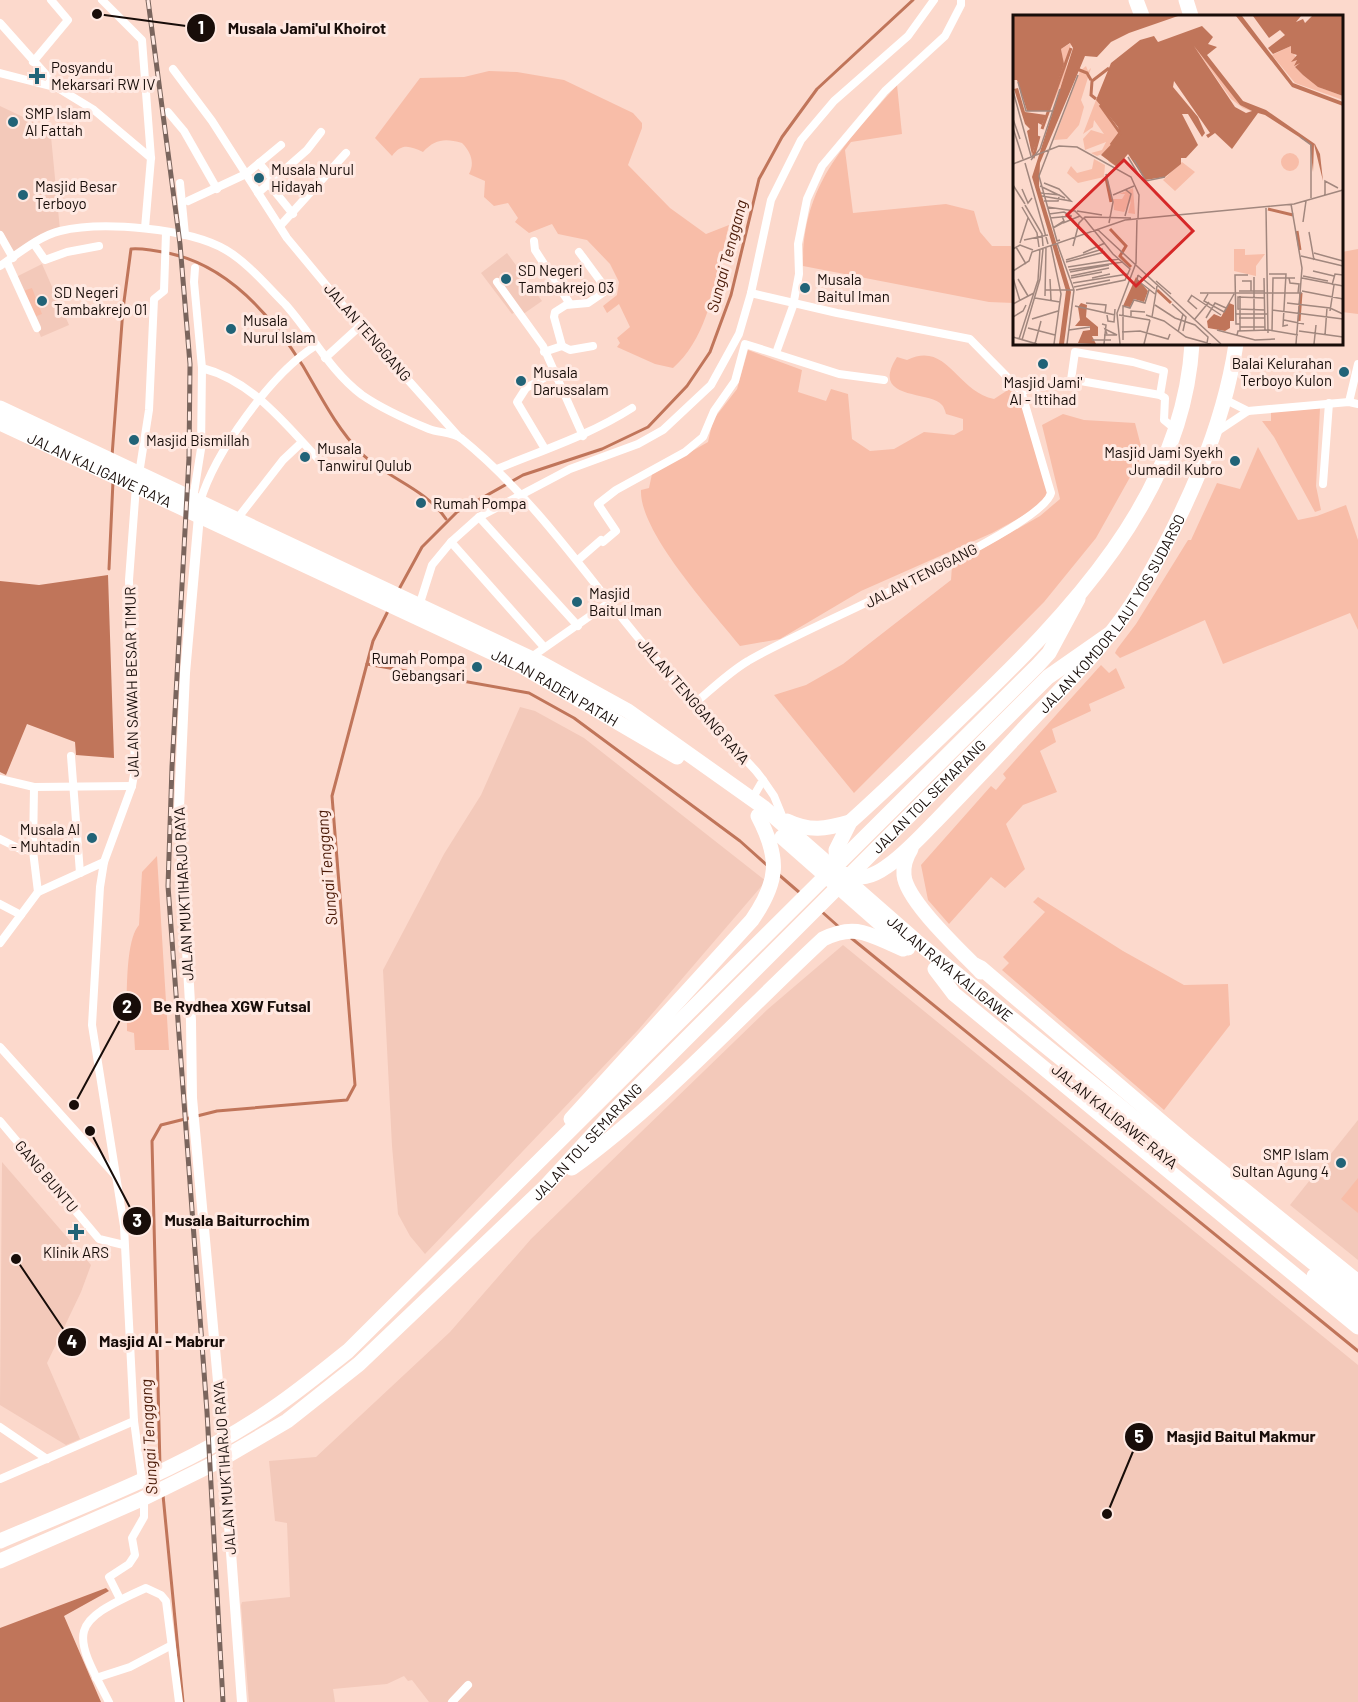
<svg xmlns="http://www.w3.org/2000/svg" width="1358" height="1702" font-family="Barlow,sans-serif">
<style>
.built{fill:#f3c9ba}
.green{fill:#f8bda8}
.water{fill:#c0755a}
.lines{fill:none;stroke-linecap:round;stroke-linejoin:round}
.stream{stroke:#c0755a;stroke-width:3}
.street{stroke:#fff;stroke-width:8}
.secondary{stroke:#fff;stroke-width:10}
.highway{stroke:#fff;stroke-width:15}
.rail-casing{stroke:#7a655d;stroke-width:5}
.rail{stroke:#ffe9e2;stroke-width:3;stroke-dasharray:9;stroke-linecap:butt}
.poi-dot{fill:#216377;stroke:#ffe9e2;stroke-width:2}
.labels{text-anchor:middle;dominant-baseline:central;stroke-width:6;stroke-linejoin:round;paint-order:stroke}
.poi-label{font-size:15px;fill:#180d09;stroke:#ffe9e2;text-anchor:start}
.street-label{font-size:15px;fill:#180d09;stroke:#ffe9e2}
.water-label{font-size:16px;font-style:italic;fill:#4b1a07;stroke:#ffe9e2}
.inset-river{fill:none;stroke:#c0755a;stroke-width:3}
.inset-road{fill:none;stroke:#a1877e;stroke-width:1.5}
.view{fill:#d62828;fill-opacity:0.15;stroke:#d62828;stroke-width:3}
.inset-edge{fill:none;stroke:#180d09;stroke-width:3}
.leader{fill:none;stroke:#180d09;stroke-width:2}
.callout-dot{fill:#180d09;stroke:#ffe9e2;stroke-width:2}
.mark-label{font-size:18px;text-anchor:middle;font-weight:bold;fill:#fff}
.callout-label{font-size:16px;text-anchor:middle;font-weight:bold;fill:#180d09;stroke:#ffe9e2;stroke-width:6;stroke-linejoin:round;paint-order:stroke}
</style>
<rect width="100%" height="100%" fill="#fcd9cc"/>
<g class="built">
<polygon points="0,106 40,125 50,126 60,230 13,256 0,233"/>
<polygon points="507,253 542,301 519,317 515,312 512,314 481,273"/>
<polygon points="42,264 69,325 41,337 16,277"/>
<polygon points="520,707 535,711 584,738 766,881 639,1029 425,1254 410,1236 398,1214 392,1146 383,970 444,854 481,795"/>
<polygon points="843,945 1358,1365 1358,1702 429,1702 412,1680 408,1681 404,1676 387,1684 333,1689 335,1702 249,1702 241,1605 242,1602 290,1597 287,1523 275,1521 269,1461 316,1457 450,1332 531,1239 639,1134 768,1009"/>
<polygon points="1358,1120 1358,1260 1290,1205"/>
<polygon points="2,1162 91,1265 81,1292 47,1363 80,1439 66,1445 0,1405"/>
</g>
<g class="green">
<path d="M489,71L517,72L564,80L633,113L642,123V128L628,165L670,208L706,234L729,225C717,272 711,335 673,368L655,364L617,347L620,343L617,338L630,327L619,304L607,313L603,306L617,295L619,282L610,264L587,240L558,234L552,224L529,233L515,222L518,218L508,203L494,206L484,197L485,181L469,174C475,163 471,152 462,143C445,138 435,139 423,152C409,146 402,143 392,156L375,138L420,78L464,77Z"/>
<path d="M897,85L902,134L851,142L845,150L853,213L946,204L974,211L980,232L992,246H1011L1014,303L989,302L803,266C802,184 846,143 897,85Z"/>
<polygon points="1358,249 1358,314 1342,312 1342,252"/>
<polygon points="32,288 42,314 34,317 23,291"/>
<path d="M748,350L802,370L798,392L826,401L831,389L848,394L852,439L870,451L894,449L924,432L954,435L963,430V419L946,414C945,411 944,407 942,405C929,390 869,401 897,357L907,360C947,340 956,391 994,399L1011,388L1026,397L1049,497L1041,506L992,533L861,591L780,639L740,646C713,612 639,532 641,490L649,488L652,474L708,442L713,420L737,389Z"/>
<polygon points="1320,408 1316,486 1321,510 1315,512 1274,437 1262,421 1271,421 1271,412"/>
<polygon points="1063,414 1084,420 1135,423 1143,454 1096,538 1044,602 854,793 774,695 806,685 843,664 951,580 952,566 1040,516 1060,499 1042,425"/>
<polygon points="1258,447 1298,520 1317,516 1346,505 1358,540 1358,630 1350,613 1223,664 1205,620 1120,658 1115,653 1117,649 1136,624 1188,540 1191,540 1217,483 1240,489"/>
<polygon points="1101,665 1109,673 1116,668 1125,688 1089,704 1091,711 1052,729 1056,742 1040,751 1057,792 1023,805 1006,824 1025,869 1005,888 991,877 949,924 928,900 921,865 991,786 996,790 1006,778 1003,774"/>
<path d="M157,856L169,1050H135L134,1033L127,1031C127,1008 124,941 139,925L142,872Z"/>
<polygon points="1038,897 1123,951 1184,985 1228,984 1230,1025 1164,1110 1002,970 1009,963 1003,957 1045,912 1033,902"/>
<polygon points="1358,1178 1358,1213 1341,1199"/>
</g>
<g class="water">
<polygon points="108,575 114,758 76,755 75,742 27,724 6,775 0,772 0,581 39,585"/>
<polygon points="106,1588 109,1591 64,1616 101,1702 0,1702 0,1628"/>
</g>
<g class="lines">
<g class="stream">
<path d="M112,456L123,309L131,249C145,248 158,251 172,254C229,267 273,318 303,366C320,395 337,429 361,453C388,479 425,488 446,519"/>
<polyline points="109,569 113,481"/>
<polyline points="398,591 422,547 457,512 523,475 602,449 648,427 687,386 710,352 731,295 759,179 782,137 817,89 913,0"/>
<polyline points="367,664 529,693 574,718 740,841 768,866"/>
<polyline points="778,874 800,893"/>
<polyline points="821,911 839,927"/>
<polyline points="850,937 1358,1351"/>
<polyline points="160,1467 152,1141 161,1125 217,1111 347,1100 355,1085 332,796 373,641 388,611"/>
<polyline points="163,1495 183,1702"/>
</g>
<g class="street">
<polyline points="102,0 142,40 151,158 145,228"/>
<polyline points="0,23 57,87"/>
<polyline points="33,62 68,20 51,0"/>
<polyline points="173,69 212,121 287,238 360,326 458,436"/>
<polyline points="0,73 58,88 94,110 151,158"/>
<polyline points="168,112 184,131 217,189"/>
<polyline points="259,163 273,180"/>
<polyline points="180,183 185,235"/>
<polyline points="268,183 293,214"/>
<polyline points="258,193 307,150 321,132"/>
<polyline points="188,201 246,174 281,145"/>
<polyline points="280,226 346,153"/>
<polyline points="0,235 13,258"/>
<polyline points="534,241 535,250 570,304"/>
<polyline points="34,244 45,260 67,252 99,246"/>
<polyline points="7,262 37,328"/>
<path d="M0,266C18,254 39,236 60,231C102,221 189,228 226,250C248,263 267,286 285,304C312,334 329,370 362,395C381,408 407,420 429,429C439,433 453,432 462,439C532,496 583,571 640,640C677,685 716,728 756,771L763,780L752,799"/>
<polyline points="497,282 543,346 583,436"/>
<polyline points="751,293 837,313 970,339 1021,391 1075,380 1160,395 1165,398 1164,420 1175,429"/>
<polyline points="562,346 570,350 593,346"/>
<polyline points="544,352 562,346 554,317 555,312 566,305 588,303 607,290 579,252"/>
<polyline points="776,353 793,306 799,274 798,244 807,199 822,166 885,91 945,36 961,5 961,0"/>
<polyline points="325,358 360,326"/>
<path d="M202,368C253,381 286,425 320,461"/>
<polyline points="1071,380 1075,352 1133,362 1164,371 1160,395"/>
<polyline points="1226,400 1248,411"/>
<polyline points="1349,402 1358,364"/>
<polyline points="1215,433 1248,411 1349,402 1358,404"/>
<polyline points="545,449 517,402 526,388 553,373"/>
<path d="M497,469C543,450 590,435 632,408"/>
<polyline points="139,474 149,410 154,299 164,291 166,233"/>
<polyline points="1323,484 1329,403"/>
<polyline points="193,499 201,449 202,368 194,282 195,268"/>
<path d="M200,502C215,452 271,374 315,346"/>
<polyline points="479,517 578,626"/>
<polyline points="237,519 283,460 301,443"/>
<polyline points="451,542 544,647"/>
<polyline points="578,560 601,540 603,542 616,531 598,504 616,490 685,452 703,437 714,411 735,381 745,344 839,374 884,380"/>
<polyline points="419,606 432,565 451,542 479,517 570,469 638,444 663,430 711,385 739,334 751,293 771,200 801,140 834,101 908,36 934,0"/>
<polyline points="530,658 610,602"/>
<path d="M694,704C712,689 728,673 748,661C792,633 1042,530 1051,493L1021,391"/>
<polyline points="71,756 80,873"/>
<polyline points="0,779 34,787 132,786"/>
<polyline points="763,780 774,796 783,818"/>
<polyline points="34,787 33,851 38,892"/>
<polyline points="0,839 20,849 33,851"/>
<polyline points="0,904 21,915"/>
<polyline points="0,943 38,892 104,862"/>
<polyline points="0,1047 115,1175"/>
<polyline points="0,1121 99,1239 124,1245"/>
<polyline points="134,1421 142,1480"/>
<polyline points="0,1427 47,1459"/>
<polyline points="0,1479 134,1421 124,1226 92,1025 100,887 104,862 132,786 135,769 129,580 136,486"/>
<polyline points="120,1599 109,1577 129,1564 135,1555 132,1538 144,1517 144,1498"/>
<polyline points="96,1678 130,1667 170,1646"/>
<path d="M109,1702C71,1630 68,1623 146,1588L161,1595L166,1601L179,1702"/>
<polyline points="452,1702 468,1685"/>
</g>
<polyline class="secondary" points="199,516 185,673 179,808 191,1021 192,1098 220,1403 242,1702"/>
<g class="highway">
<polyline points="1136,0 1142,16"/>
<polyline points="1186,0 1191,16"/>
<path id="s1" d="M0,408L541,663L628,711L763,807L916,941L1358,1299"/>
<path id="s2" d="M0,423L523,667L677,757"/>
<path d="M787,821C810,832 826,829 850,822"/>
<polyline points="782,837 908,948"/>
<path d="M911,849C906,857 903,865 904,875C906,901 962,952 981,972"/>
<path d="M837,865L836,850L850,822C889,787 926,751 963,715C1068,615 1183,497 1192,344"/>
<path id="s3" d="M844,874C860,880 872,877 886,867C904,855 920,837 936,821C962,794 988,767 1014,739C1057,692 1108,646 1140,591C1184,514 1223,431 1236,344"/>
<polyline points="975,965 981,968 1184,1141 1358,1282"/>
<polyline points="935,969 954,994 1358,1327"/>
<path d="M571,1119L752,920C779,881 780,858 758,816"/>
<path d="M572,1168C664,1101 740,1016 823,939C857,922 871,936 903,949"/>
<polyline points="1314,1276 1358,1312"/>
<path d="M0,1541C93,1501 192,1465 275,1407C300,1390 324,1370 348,1351L1038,665L1049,653L1078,599"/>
<path id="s4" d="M0,1561L142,1499L215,1463L287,1421L359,1364L545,1187L617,1108L1048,677L1111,633"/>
</g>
<g class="rail-casing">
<polyline id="rail" points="148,0 180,244 190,364 189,458 172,767 168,886 207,1412 223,1702"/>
</g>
<use href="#rail" class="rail"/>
</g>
<g class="poi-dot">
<path d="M34 67h6v6h6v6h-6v6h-6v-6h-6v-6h6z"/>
<circle cx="13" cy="122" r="6"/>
<circle cx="259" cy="178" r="6"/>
<circle cx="23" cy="195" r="6"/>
<circle cx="506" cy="279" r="6"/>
<circle cx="805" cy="288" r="6"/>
<circle cx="42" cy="301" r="6"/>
<circle cx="231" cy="329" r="6"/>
<circle cx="1043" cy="364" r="6"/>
<circle cx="1344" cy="372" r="6"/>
<circle cx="521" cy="381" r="6"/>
<circle cx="134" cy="440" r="6"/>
<circle cx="305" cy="457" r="6"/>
<circle cx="1235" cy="461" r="6"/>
<circle cx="421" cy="503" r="6"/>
<circle cx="577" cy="602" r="6"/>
<circle cx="477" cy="667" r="6"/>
<circle cx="92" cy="838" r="6"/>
<circle cx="1341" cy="1163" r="6"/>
<path d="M73 1223h6v6h6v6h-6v6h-6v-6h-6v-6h6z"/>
</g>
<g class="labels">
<g class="poi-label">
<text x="51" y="67">Posyandu<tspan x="51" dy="17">Mekarsari RW IV</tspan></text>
<text x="25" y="113">SMP Islam<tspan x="25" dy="17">Al Fattah</tspan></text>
<text x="271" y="169">Musala Nurul<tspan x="271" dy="17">Hidayah</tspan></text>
<text x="35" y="186">Masjid Besar<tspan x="35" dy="17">Terboyo</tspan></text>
<text x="518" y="270">SD Negeri<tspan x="518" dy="17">Tambakrejo 03</tspan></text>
<text x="817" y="279">Musala<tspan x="817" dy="17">Baitul Iman</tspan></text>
<text x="54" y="292">SD Negeri<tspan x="54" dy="17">Tambakrejo 01</tspan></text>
<text x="243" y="320">Musala<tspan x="243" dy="17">Nurul Islam</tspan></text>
<text x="1332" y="363" text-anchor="end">Balai Kelurahan<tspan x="1332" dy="17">Terboyo Kulon</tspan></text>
<text x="533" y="372">Musala<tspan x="533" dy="17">Darussalam</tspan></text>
<text x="1043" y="382" text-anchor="middle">Masjid Jami'<tspan x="1043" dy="17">Al - Ittihad</tspan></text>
<text x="146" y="440">Masjid Bismillah</text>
<text x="317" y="448">Musala<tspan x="317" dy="17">Tanwirul Qulub</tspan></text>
<text x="1223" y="452" text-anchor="end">Masjid Jami Syekh<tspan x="1223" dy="17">Jumadil Kubro</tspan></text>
<text x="433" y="503">Rumah Pompa</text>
<text x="589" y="593">Masjid<tspan x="589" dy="17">Baitul Iman</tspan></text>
<text x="465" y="658" text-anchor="end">Rumah Pompa<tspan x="465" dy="17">Gebangsari</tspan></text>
<text x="80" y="829" text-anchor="end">Musala Al<tspan x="80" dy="17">- Muhtadin</tspan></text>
<text x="1329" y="1154" text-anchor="end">SMP Islam<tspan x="1329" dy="17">Sultan Agung 4</tspan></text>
<text x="76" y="1252" text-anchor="middle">Klinik ARS</text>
</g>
<g class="street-label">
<text transform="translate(368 332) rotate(49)">JALAN TENGGANG</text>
<text stroke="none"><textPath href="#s2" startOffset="110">JALAN KALIGAWE RAYA</textPath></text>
<text transform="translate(921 575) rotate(-27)">JALAN TENGGANG</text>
<text stroke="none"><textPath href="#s3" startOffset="386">JALAN KOMDOR LAUT YOS SUDARSO</textPath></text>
<text transform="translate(131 682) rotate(-91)">JALAN SAWAH BESAR TIMUR</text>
<text stroke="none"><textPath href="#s2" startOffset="615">JALAN RADEN PATAH</textPath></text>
<text transform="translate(694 701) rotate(49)">JALAN TENGGANG RAYA</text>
<text stroke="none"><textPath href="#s4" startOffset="1216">JALAN TOL SEMARANG</textPath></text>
<text transform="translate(183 894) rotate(-93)">JALAN MUKTIHARJO RAYA</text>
<text stroke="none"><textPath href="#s1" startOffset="1110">JALAN RAYA KALIGAWE</textPath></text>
<text transform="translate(1115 1116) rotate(39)">JALAN KALIGAWE RAYA</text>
<text stroke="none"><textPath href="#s4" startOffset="730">JALAN TOL SEMARANG</textPath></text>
<text transform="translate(47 1176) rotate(50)">GANG BUNTU</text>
<text transform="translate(224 1468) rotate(-94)">JALAN MUKTIHARJO RAYA</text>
</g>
<g class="water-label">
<text transform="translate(726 256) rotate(-75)">Sungai Tenggang</text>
<text transform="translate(326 868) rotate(-95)">Sungai Tenggang</text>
<text transform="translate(148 1437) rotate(-93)">Sungai Tenggang</text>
</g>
</g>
<g transform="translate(1013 15)">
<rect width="330" height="330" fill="#fcd9cc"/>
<path d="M58,28L52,60L31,111L50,46L48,34ZM181,31L188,36L227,90L243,98L230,93L218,84ZM278,31L284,46L289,48L282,52L285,55L308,73L330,81V85L282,68L259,40ZM73,51L75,56L78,53L68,85L71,92L66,110L54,124L41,125L67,56ZM83,85L107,116L94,142L104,152L96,147L92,138L84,141L78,138L89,135L93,127L72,135L70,124L78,115L91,119L81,105L80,112L70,119ZM268 147a9 9 0 1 1 18 0a9 9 0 1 1-18 0ZM81,144L92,150L91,162L65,168L54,158L58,151L64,158L79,154ZM169,147L182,157L162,176L150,165ZM120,173L122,199L115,198L118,186L111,197L101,195L100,184H109L112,179H106ZM221,234H232V240L252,239L243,251V261L221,256Z" fill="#f8bda8"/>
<path d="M0,1H165L116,18L98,27L84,42L72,41L27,148L26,171L58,277L51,329H46L53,276L19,162L60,33L57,28L48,34L51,49L35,96H14L4,65H0ZM223,1H229L280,68L330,87V91L279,72ZM240,1H288L283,7L290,4L292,8L299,1H330V81L305,72L290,60L282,52L287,48L281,51L284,45L278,47L284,40L278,38V31L260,39L255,33L272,20L267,15L256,23ZM189,11L200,22L195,29L204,32L194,40L230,86L253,95L302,129L307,139L310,166L301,129L300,157L297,129L252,100L245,98L219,134L202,118L195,123L193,120L197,118L161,66L160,72L185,102L192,118L189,122L175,99H169L185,130L173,143H168V149L152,162L132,165L115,139L104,152L88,140L107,120L105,112L83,85L98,48L127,25L141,21L145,27ZM181,31L227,90L239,96L233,98L222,92ZM5,73L12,97L33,100L29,110L25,108V123L19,140L14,116L17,114L12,109L1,74ZM123,262L135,276L131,287L121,284L117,292L110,291ZM68,288L74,290L73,302L85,312V321H79L83,329L65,328L70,316L77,315V311H62L67,305L65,292ZM216,288L221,290V306H217V313L212,316L195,313L194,306L201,299L208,302Z" fill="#c0755a" fill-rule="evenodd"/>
<path class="inset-river" d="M64,54L74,58L78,65M83,84L78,80L79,66L96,53M87,90L107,118L98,130M29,114L58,33M20,143L26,121M93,163L98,187M255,194L280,200M97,214L113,231L107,241L118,252M284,216L287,235M144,275L158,288M286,306L288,278"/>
<path class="inset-road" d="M5,67L13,96H39M0,76L18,141M0,104L7,124M0,113L10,144M287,122L298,130V183M115,142L127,162M18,145L27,134L47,74M121,145L133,166L152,162M12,148L35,229M0,149L46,131L64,132L118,162L126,180L125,203M93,159L100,187L96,208M0,170L12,189M27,171L52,183M9,174L15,188L19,183M28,178L47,180M100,180L121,171M312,180V166L325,173M29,181L58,186L46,174L31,168M31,186H45L46,182M278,189L289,253L283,329M12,190L29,219L30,231M9,192L24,218L26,232M34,192L62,196L70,204M253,193L255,318M64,196L89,200M36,199L51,197L58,201M49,201L51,206L40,213L51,207M112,201L118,179L113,175M37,203L59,201M290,207L293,186M50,208L67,201M84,214L208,329M296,217L301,245M11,225L35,220M47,225L44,226L26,161L65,60M7,228L15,203M44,228L61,275L54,329M38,231L48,279L41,329M60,231L66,208L72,202L118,203M3,232L13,249M0,234L7,230L20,235M70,238L92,228M301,238L330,246M288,241L330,251M53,245L90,234M53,247L92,237M55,252L106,244M56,255L110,247M0,256L16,246L19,237L112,205L281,189L330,175M300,256L321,261M57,257L96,250M256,259H273L270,311L275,310M125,260L124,265L142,279M125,260L142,274M58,261L96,253M290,261L315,266M0,263L7,286M58,263L89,257M79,263L97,259M251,263L252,315M276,263L277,268L286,269L285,278M289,263L330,271M5,264L15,281M37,264L38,285M143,266L158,279M229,266H238V276M60,268L115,259M319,270L322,259L330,260M61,272L97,265M32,275H61M63,275L112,265L117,254L100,239L71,203M226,276H252M289,276L330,284M187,278H289M195,279L191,286L211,297L221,279M178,280L208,300M179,280L175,286L184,294M32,281L33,232M22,283L47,287M252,283L225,282V294L252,295M73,288L93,290L92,298M274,288L317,293L330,299M0,289L21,278M159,289L173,302L170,316M142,290L162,303L182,310L195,322L194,328M62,291L102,300M259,295L330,304M317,296L321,270M223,299H254M94,300L95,306L101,307L102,294M106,300L137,305M133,300L151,306L173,322L198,329M118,301V296L132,297M0,302L10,296L13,290M139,302L144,271M193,303L202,288L213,293M226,303H252M19,304L45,296M181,305L196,287M271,305L291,309M89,309L93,310L91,329M227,309H223L222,260H235M227,312H252M15,313L42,320M56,315L77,312M204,315L242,325L262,324M241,315V262M227,316V281M259,316L260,263H282M286,316L330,322M109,317L127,316L155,324L157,319M165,317L170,299M91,320H104L92,314L94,319M224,320L225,316L256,315L285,320M312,320L314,293M0,322L24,329M6,324L25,265L27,234M9,325L27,264L30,234M79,325H98M110,325V291L117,293L121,285L132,288L136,275M22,329L28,306M107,329L104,298L123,248L124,203M131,329L137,305M301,329L303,310"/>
<path class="view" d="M111,145L180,216L123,271L54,200Z"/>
<rect width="330" height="330" class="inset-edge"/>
</g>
<path class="leader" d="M97 14L201 28M74 1105L127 1007M90 1131L137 1221M16 1259L72 1342M1107 1514L1139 1437"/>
<g class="callout-dot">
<circle cx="97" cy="14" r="6"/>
<circle cx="74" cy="1105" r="6"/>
<circle cx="90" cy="1131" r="6"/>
<circle cx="16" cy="1259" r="6"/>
<circle cx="1107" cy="1514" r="6"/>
<circle cx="201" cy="28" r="15"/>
<circle cx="127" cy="1007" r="15"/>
<circle cx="137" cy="1221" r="15"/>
<circle cx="72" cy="1342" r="15"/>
<circle cx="1139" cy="1437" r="15"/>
</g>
<g class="mark-label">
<text x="201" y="34">1</text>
<text x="127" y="1013">2</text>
<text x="137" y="1227">3</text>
<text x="72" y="1348">4</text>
<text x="1139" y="1443">5</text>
</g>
<g class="callout-label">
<text x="307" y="34">Musala Jami'ul Khoirot</text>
<text x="232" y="1012">Be Rydhea XGW Futsal</text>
<text x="237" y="1226">Musala Baiturrochim</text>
<text x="162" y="1347">Masjid Al - Mabrur</text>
<text x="1241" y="1442">Masjid Baitul Makmur</text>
</g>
</svg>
